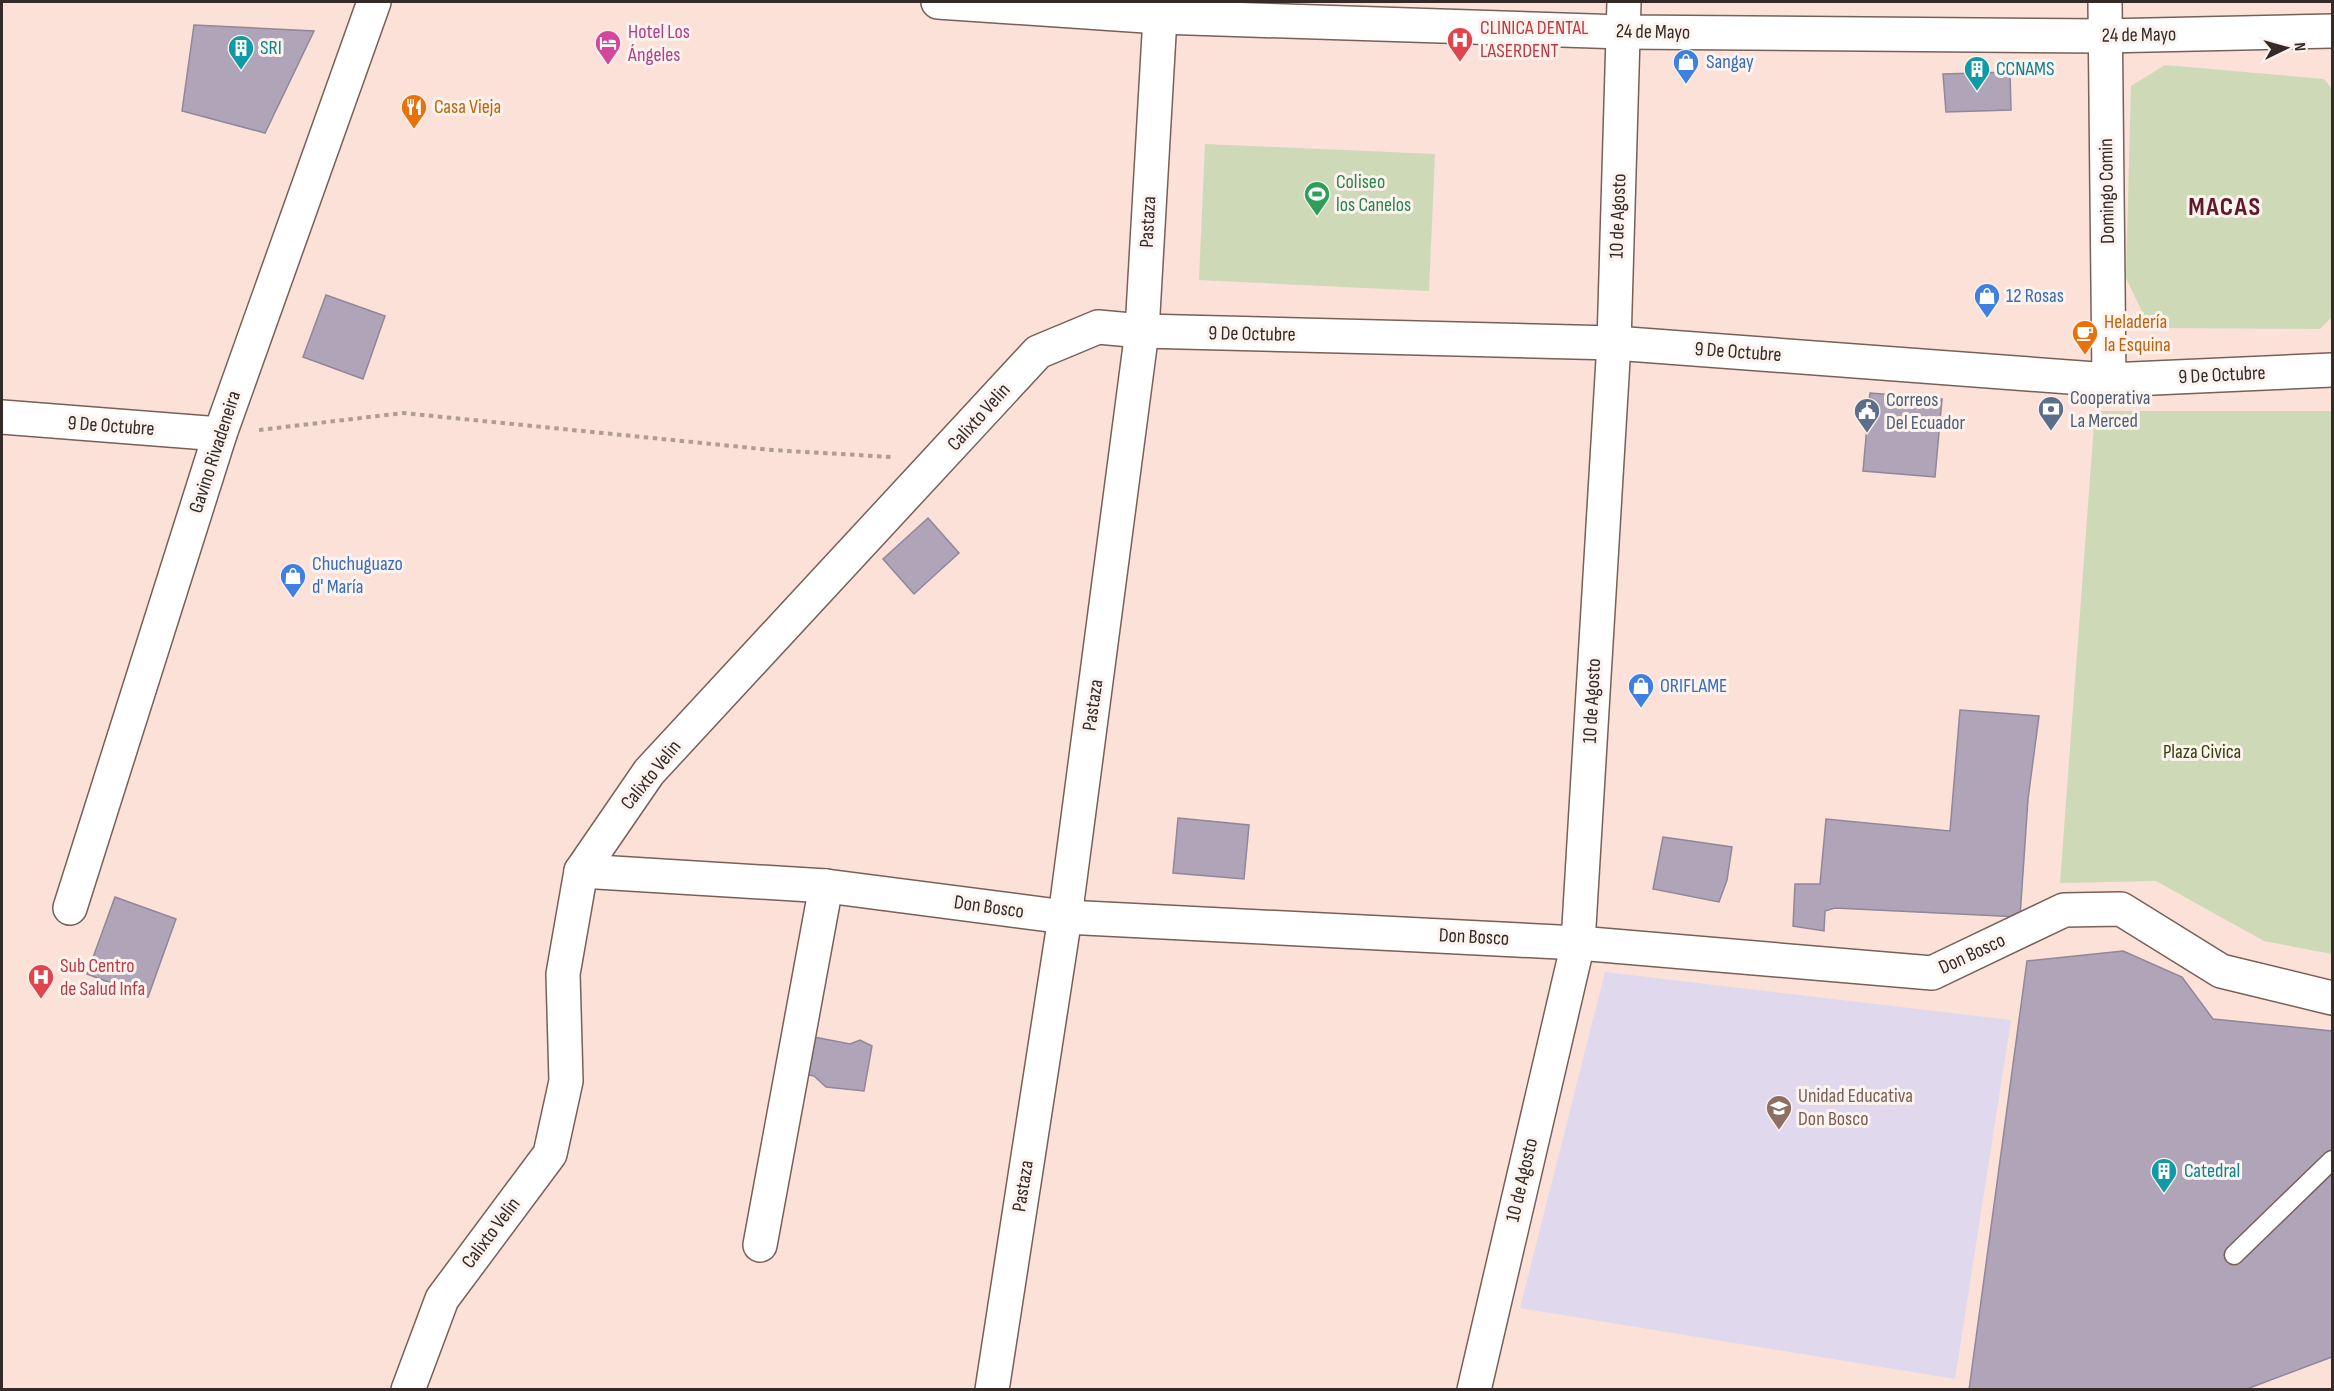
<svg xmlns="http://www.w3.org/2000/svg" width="2334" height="1391" font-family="'Sofia Sans Condensed',sans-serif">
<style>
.education{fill:#e0d9ee}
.green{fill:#ced9b8}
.building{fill:#afa4b8;stroke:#91869a;stroke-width:1.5}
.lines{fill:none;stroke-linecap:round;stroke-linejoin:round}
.service-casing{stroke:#776058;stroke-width:21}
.minor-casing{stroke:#776058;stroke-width:36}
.path{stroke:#b09c95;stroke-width:4;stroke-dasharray:4.5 4.5;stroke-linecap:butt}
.service{stroke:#fff;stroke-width:18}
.minor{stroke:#fff;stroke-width:33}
.labels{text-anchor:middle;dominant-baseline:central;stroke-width:6;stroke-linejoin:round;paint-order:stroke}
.health-label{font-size:20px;fill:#be3a42;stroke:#fcf2ee;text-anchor:start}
.hotel-label{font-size:20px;fill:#b23c85;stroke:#fcf2ee;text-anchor:start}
.street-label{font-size:20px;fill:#342a27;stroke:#fcf2ee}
.culture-label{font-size:20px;fill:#0d838f;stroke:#fcf2ee;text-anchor:start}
.shop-label{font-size:20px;fill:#366cbe;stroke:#fcf2ee;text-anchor:start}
.food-label{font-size:20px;fill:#c56008;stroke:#fcf2ee;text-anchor:start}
.leisure-label{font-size:20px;fill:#27864d;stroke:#fcf2ee;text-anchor:start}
.service-label{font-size:20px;fill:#4e5e75;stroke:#fcf2ee;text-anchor:start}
.park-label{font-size:20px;fill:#323f06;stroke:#fcf2ee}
.education-label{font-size:20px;fill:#785e54;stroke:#fcf2ee;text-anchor:start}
.district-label{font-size:26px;font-weight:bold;letter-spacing:1.5px;fill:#5e192b;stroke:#fcf2ee}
</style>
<rect width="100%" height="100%" fill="#fbe1d7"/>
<polygon class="education" points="1605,972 2011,1020 1955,1379 1520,1308"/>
<g class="green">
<polygon points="2165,65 2324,79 2332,89 2332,317 2320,329 2150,328 2126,278 2131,86"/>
<polygon points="1205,144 1435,154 1429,291 1199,280"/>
<polygon points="2095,411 2332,411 2332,954 2264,941 2156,881 2060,883"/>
</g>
<g class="building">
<polygon points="194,25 314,31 265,133 182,111"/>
<polygon points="2010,72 2011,110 1946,112 1943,74"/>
<polygon points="326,295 385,316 363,379 303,357"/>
<polygon points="1870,393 1942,399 1935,477 1863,471"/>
<polygon points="928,518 959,553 914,594 883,559"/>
<polygon points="1960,710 2039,716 2028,799 2020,917 1835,908 1825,911 1824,931 1793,926 1795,884 1820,884 1826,819 1950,831"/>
<polygon points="1178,818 1249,825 1244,879 1173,873"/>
<polygon points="1663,837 1732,847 1727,880 1719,902 1653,889"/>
<polygon points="115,897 176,919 148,997 87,974"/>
<polygon points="2123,951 2182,977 2213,1019 2332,1031 2332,1357 2244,1390 1969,1390 2027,961"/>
<polygon points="799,1034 850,1044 860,1040 872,1046 864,1091 826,1087 814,1076 799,1073"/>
</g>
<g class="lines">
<g class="service-casing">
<polyline id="service" points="2234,1255 2332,1160"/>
</g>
<g class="minor-casing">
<g id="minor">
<polyline points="938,2 1160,17 1623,32 2104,36 2332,31"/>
<polyline points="2105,2 2109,380"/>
<polyline points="2,417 220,434"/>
<polyline points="581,871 826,886 1065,917 1578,943 1932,973 2064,910 2121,909 2221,971 2332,998"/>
<polyline points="70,908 220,434 374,2"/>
<polyline points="760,1245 826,886"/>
<polyline points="408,1390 442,1299 550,1154 566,1081 563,974 581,871 649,772 1038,352 1098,327 1142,331 1614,343 2109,380 2332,370"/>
<polyline points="992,1390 1065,917 1142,331 1160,17"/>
<polyline points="1474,1390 1578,943 1614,343 1624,2"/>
</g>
</g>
<polyline class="path" points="259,430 403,413 772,450 891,457"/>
<use href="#service" class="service"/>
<use href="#minor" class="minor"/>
</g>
<defs>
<g id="hospital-pin" transform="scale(1.35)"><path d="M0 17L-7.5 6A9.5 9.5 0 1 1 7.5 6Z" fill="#e0444e" stroke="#fcf2ee"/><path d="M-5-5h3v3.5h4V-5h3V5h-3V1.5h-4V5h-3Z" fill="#fff"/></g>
<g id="hotel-pin" transform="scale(1.35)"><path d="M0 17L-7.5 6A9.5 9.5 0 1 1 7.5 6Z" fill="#d1479c" stroke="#fcf2ee"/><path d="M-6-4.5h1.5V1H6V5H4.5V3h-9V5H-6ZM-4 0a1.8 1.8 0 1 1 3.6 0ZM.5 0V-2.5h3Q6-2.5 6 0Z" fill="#fff"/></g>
<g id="building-pin" transform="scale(1.35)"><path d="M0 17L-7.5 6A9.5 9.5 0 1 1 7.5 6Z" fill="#0f9aa8" stroke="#fcf2ee"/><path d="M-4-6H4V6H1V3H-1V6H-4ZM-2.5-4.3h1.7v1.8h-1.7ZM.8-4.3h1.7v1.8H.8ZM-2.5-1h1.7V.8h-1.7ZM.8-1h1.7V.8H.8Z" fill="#fff"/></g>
<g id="shop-pin" transform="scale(1.35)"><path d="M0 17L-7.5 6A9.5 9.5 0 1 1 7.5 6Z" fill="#3f7fe0" stroke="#fcf2ee"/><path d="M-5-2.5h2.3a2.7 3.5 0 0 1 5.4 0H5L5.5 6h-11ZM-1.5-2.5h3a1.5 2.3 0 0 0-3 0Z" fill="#fff"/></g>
<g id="restaurant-pin" transform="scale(1.35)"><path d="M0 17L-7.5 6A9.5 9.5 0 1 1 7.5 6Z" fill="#e8710a" stroke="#fcf2ee"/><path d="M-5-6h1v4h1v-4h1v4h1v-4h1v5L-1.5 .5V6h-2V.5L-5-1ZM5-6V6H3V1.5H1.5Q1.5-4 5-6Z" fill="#fff"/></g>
<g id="stadium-pin" transform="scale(1.35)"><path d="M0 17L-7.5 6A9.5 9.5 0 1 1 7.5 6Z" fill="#2e9e5b" stroke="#fcf2ee"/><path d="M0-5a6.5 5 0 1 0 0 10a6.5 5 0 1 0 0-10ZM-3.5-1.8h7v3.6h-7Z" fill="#fff"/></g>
<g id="cafe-pin" transform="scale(1.35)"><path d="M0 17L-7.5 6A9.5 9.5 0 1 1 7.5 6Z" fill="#e8710a" stroke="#fcf2ee"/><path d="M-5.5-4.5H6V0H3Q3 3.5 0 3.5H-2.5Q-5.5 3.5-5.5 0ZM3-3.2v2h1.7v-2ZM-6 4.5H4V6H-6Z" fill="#fff"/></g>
<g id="bank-pin" transform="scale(1.35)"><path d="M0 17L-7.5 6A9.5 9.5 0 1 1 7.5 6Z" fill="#5c6f8a" stroke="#fcf2ee"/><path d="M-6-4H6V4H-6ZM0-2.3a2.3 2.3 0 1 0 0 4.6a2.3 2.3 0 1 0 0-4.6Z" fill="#fff"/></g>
<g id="civic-pin" transform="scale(1.35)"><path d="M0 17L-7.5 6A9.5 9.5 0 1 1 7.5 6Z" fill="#5c6f8a" stroke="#fcf2ee"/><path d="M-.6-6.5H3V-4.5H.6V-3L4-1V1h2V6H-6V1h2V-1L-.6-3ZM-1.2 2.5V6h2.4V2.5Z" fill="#fff"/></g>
<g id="school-pin" transform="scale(1.35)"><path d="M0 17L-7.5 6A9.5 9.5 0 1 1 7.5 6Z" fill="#8d6e63" stroke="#fcf2ee"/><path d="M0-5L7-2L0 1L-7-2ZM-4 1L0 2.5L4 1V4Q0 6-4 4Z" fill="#fff"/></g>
</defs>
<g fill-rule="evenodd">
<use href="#hospital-pin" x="1460" y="40"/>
<use href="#hotel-pin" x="608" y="43"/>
<use href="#building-pin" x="241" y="48"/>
<use href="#shop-pin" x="1686" y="62"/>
<use href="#building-pin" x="1977" y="69"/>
<use href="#restaurant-pin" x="414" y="107"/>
<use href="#stadium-pin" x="1317" y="194"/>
<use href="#shop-pin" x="1987" y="296"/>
<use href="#cafe-pin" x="2085" y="333"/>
<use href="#bank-pin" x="2051" y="409"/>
<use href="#civic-pin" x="1867" y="411"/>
<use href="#shop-pin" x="293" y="576"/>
<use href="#shop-pin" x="1641" y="686"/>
<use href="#hospital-pin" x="41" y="977"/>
<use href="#school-pin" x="1779" y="1108"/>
<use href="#building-pin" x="2164" y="1171"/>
</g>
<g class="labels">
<g class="health-label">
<text x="1480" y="28">CLINICA DENTAL<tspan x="1480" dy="23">LASERDENT</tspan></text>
<text x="60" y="966">Sub Centro<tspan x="60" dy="23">de Salud Infa</tspan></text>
</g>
<g class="hotel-label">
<text x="628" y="32">Hotel Los<tspan x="628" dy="23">Ángeles</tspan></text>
</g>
<g class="street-label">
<text transform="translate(1653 32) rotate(1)">24 de Mayo</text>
<text transform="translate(2139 35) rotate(-1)">24 de Mayo</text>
<text transform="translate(2107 191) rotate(-91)">Domingo Comin</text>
<text transform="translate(1618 216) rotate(-88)">10 de Agosto</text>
<text transform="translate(1148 222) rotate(-87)">Pastaza</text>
<text transform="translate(1252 334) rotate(1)">9 De Octubre</text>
<text transform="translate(1738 352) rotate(4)">9 De Octubre</text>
<text transform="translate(2222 375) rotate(-3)">9 De Octubre</text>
<text transform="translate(979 417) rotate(-48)">Calixto Velin</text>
<text transform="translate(111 426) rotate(4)">9 De Octubre</text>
<text transform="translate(215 452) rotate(-72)">Gavino Rivadeneira</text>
<text transform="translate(1592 701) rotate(-87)">10 de Agosto</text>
<text transform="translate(1093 705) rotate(-82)">Pastaza</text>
<text transform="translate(651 775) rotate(-51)">Calixto Velin</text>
<text transform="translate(989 907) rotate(8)">Don Bosco</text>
<text transform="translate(1474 937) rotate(3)">Don Bosco</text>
<text transform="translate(1972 954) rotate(-25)">Don Bosco</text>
<text transform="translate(1522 1180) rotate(-77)">10 de Agosto</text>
<text transform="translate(1023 1186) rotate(-81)">Pastaza</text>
<text transform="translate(491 1233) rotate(-53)">Calixto Velin</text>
</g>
<g class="culture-label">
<text x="260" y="48">SRI</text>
<text x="1996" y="69">CCNAMS</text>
<text x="2184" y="1171">Catedral</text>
</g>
<g class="shop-label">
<text x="1706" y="62">Sangay</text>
<text x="2006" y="296">12 Rosas</text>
<text x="312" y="564">Chuchuguazo<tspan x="312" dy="23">d' María</tspan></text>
<text x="1660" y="686">ORIFLAME</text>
</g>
<g class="food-label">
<text x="434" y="107">Casa Vieja</text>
<text x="2104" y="322">Heladería<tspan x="2104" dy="23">la Esquina</tspan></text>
</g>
<g class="leisure-label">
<text x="1336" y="182">Coliseo<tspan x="1336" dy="23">los Canelos</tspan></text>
</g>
<g class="service-label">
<text x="2070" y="398">Cooperativa<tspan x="2070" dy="23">La Merced</tspan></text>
<text x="1886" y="400">Correos<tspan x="1886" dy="23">Del Ecuador</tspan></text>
</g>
<g class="park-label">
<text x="2202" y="752">Plaza Civica</text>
</g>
<g class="education-label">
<text x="1798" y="1096">Unidad Educativa<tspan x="1798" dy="23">Don Bosco</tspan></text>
</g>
<g class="district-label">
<text x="2225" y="207">MACAS</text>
</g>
</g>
<rect width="2334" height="1391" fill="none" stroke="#342a27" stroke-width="6"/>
<g transform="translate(2286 48) rotate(85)" stroke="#fcf2ee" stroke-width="4.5" paint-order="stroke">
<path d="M0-4.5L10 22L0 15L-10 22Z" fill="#342a27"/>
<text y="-9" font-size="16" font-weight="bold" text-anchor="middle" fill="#342a27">N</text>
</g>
</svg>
